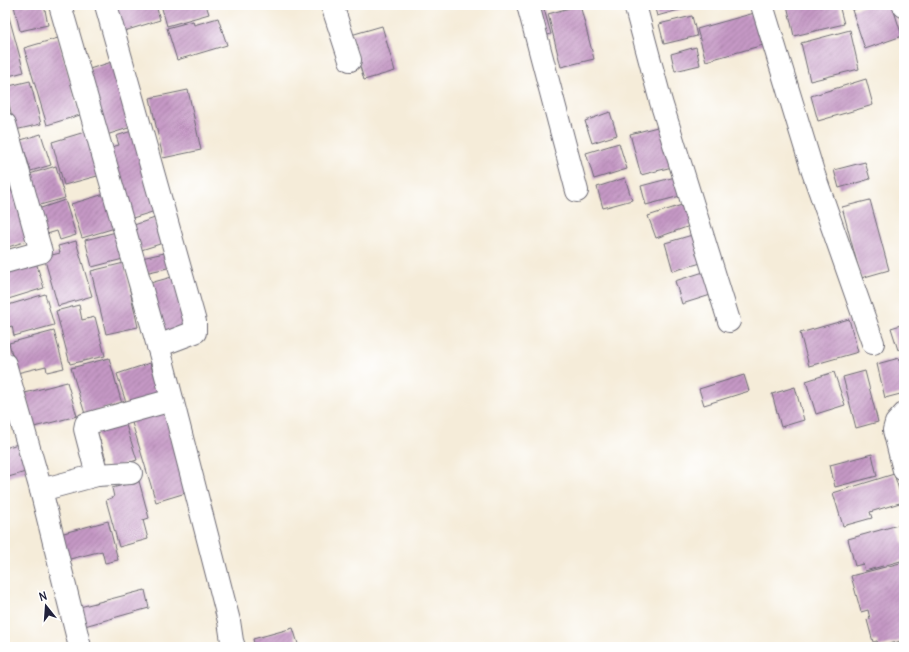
<svg xmlns="http://www.w3.org/2000/svg" width="909" height="652" font-family="Delius,sans-serif">
<style>
.building{fill:url(#building-hatch)}
.lines{fill:none;stroke-linecap:round;stroke-linejoin:round}
.minor-casing{stroke:#6c6972;stroke-width:24}
.minor{stroke:#fff;stroke-width:22}
</style>
<defs>
<pattern id="building-hatch" width="6" height="6" patternUnits="userSpaceOnUse"><rect width="6" height="6" fill="#c598c5"/><path d="M-1 1l2-2M0 6l6-6M5 7l2-2" fill="none" stroke="#a07ca1"/></pattern>
</defs>
<rect width="100%" height="100%" fill="#fff"/>
<filter id="ink" filterUnits="userSpaceOnUse"><feTurbulence type="fractalNoise" baseFrequency=".025" numOctaves="2"/><feDisplacementMap in="SourceGraphic" scale="8" xChannelSelector="R" yChannelSelector="G"/><feConvolveMatrix kernelMatrix="1 2 1 2 8 2 1 2 1" color-interpolation-filters="sRGB"/></filter>
<filter id="wash" filterUnits="userSpaceOnUse"><feTurbulence type="fractalNoise" baseFrequency=".012" numOctaves="4" result="noise"/><feDisplacementMap in="SourceGraphic" scale="16" xChannelSelector="R" yChannelSelector="G"/><feGaussianBlur stdDeviation="0.9" result="paint"/><feColorMatrix in="noise" values="0 0 0 0 0 0 0 0 0 0 0 0 0 0 0 0 0 1.4 0 .05"/><feComposite in="paint" operator="in"/></filter>
<g filter="url(#wash)">
<rect width="100%" height="100%" fill="#f5ecd9"/>
<g id="blocks">
<g class="building">
<polygon points="18,5 44,5 48,25 20,31 14,6"/>
<polygon points="113,5 156,5 160,20 121,32"/>
<polygon points="161,5 206,5 209,14 167,26"/>
<polygon points="580,5 594,59 561,67 548,14"/>
<polygon points="654,5 685,5 686,8 657,16"/>
<polygon points="787,5 839,5 844,24 794,36"/>
<polygon points="868,5 892,5 902,36 865,49 852,10"/>
<polygon points="5,6 6,6 24,72 5,77"/>
<polygon points="544,9 551,34 542,37 535,11"/>
<polygon points="758,12 767,44 706,61 697,29"/>
<polygon points="692,16 697,36 664,44 659,24"/>
<polygon points="218,18 227,45 177,60 167,28 193,21 194,25"/>
<polygon points="382,26 395,71 364,80 351,35"/>
<polygon points="850,30 859,69 810,81 801,43"/>
<polygon points="58,38 80,115 47,125 24,48"/>
<polygon points="696,47 700,65 675,71 671,54"/>
<polygon points="118,60 138,125 100,137 80,72"/>
<polygon points="866,79 873,105 818,121 811,96"/>
<polygon points="30,81 41,124 15,130 5,87"/>
<polygon points="188,90 201,150 163,158 150,98"/>
<polygon points="610,112 617,135 592,143 585,121"/>
<polygon points="665,125 676,166 641,175 630,134"/>
<polygon points="138,129 162,209 126,220 104,149 119,145 116,136"/>
<polygon points="88,131 101,175 64,185 52,142"/>
<polygon points="41,134 51,165 31,171 21,140"/>
<polygon points="619,143 627,169 594,179 586,153"/>
<polygon points="5,151 19,185 5,190"/>
<polygon points="865,162 870,179 839,188 834,170"/>
<polygon points="56,166 65,198 33,207 23,176"/>
<polygon points="679,176 684,195 646,205 641,186"/>
<polygon points="625,178 632,200 603,208 597,187"/>
<polygon points="17,189 33,239 5,248 5,193"/>
<polygon points="108,193 118,227 82,238 71,204"/>
<polygon points="65,200 76,235 60,240 57,231 40,236 32,211"/>
<polygon points="870,200 889,270 861,278 842,207"/>
<polygon points="691,202 698,223 656,238 648,216"/>
<polygon points="155,218 163,243 135,252 128,227"/>
<polygon points="116,232 123,259 92,267 85,240"/>
<polygon points="699,233 708,261 673,271 665,243"/>
<polygon points="76,241 92,296 58,306 44,257 60,253 58,246"/>
<polygon points="169,252 172,267 140,274 137,259"/>
<polygon points="35,259 44,288 5,300 5,269"/>
<polygon points="124,263 138,327 106,334 91,271"/>
<polygon points="710,270 717,293 682,304 675,281"/>
<polygon points="179,275 195,330 159,340 143,285"/>
<polygon points="45,294 54,325 14,336 12,326 5,328 5,306"/>
<polygon points="79,305 82,320 95,317 105,356 70,364 56,311"/>
<polygon points="849,319 858,352 809,366 800,333"/>
<polygon points="904,324 904,348 898,350 891,328"/>
<polygon points="54,331 64,368 47,372 46,366 17,373 9,343"/>
<polygon points="109,358 122,404 85,414 71,368"/>
<polygon points="899,358 904,376 904,393 885,398 877,364"/>
<polygon points="150,363 162,398 128,409 117,374"/>
<polygon points="865,371 878,422 856,428 843,377"/>
<polygon points="834,372 845,405 816,414 806,381"/>
<polygon points="744,375 749,391 704,405 699,389"/>
<polygon points="67,382 77,416 34,427 25,393"/>
<polygon points="795,387 804,420 781,427 772,394"/>
<polygon points="162,403 189,492 156,502 129,413"/>
<polygon points="5,407 11,426 5,428"/>
<polygon points="125,422 137,460 109,469 97,431"/>
<polygon points="21,443 29,471 5,478 5,448"/>
<polygon points="872,454 877,476 835,487 830,465"/>
<polygon points="894,474 903,502 870,512 872,518 843,526 833,493"/>
<polygon points="139,481 149,518 143,520 148,539 119,547 106,500 114,497 112,488"/>
<polygon points="108,521 118,560 105,563 102,551 66,560 60,534"/>
<polygon points="898,525 904,545 904,560 865,571 863,564 855,566 848,539"/>
<polygon points="904,562 904,640 879,647 877,641 873,642 867,620 870,619 868,610 861,612 851,576"/>
<polygon points="145,590 149,608 81,627 76,608"/>
<polygon points="293,628 299,647 255,647 253,639"/>
</g>
</g>
</g>
<g filter="url(#ink)">
<use href="#blocks" fill-opacity="0" stroke="#6c6972" stroke-width="1"/>
<g class="lines">
<g class="minor-casing">
<g id="minor">
<polyline points="60,5 162,360 229,621 232,641 234,647"/>
<polyline points="106,5 195,322 195,332 158,346"/>
<polyline points="332,5 350,60"/>
<polyline points="528,5 577,191"/>
<polyline points="635,5 661,102 729,321"/>
<polyline points="762,5 813,172 873,343"/>
<polyline points="904,5 904,6"/>
<polyline points="5,124 41,252 5,262"/>
<polyline points="5,364 41,490 80,647"/>
<polyline points="904,414 896,423 894,430 904,470"/>
<polyline points="97,475 131,473"/>
<polyline points="41,490 97,475 85,429 86,424 172,400"/>
</g>
</g>
<use href="#minor" class="minor"/>
</g>
</g>
<rect width="909" height="652" fill="none" stroke="#fff" stroke-width="20"/>
<g transform="translate(46 606) rotate(343)" stroke="#ffffff" stroke-width="3" paint-order="stroke">
<path d="M0-3L7 15L0 10L-7 15Z" fill="#22223b"/>
<text y="-6" font-size="11" font-weight="bold" text-anchor="middle" fill="#22223b">N</text>
</g>
</svg>
